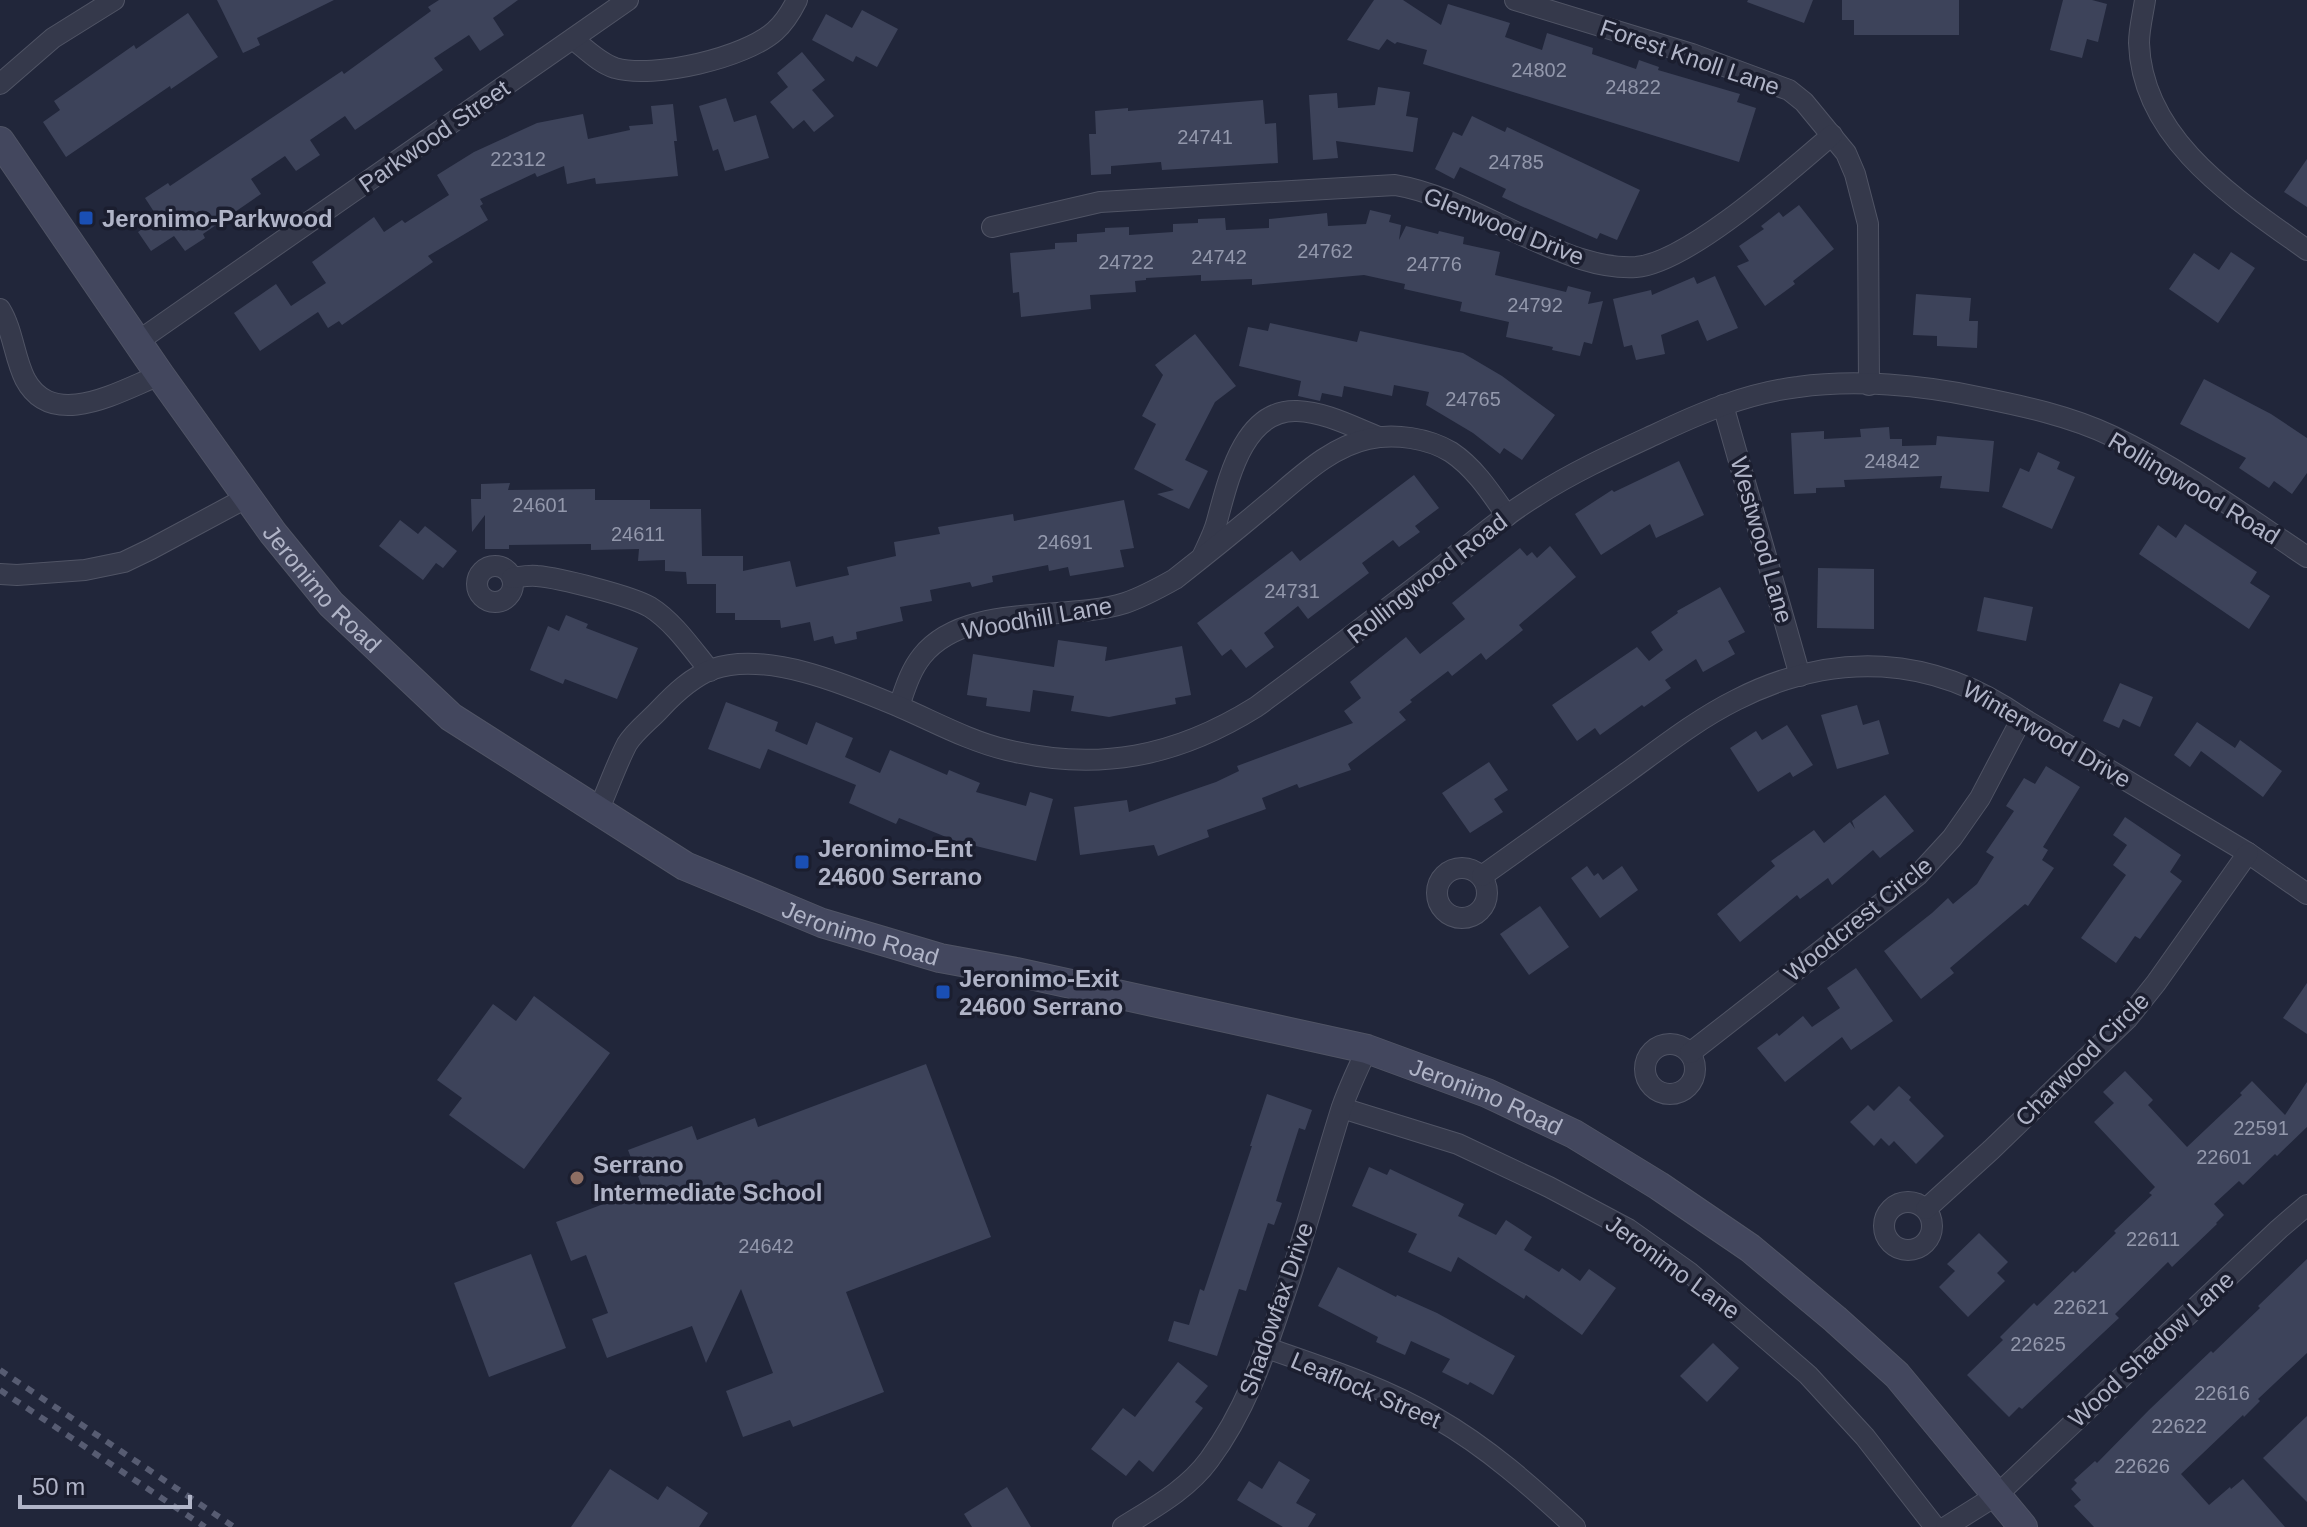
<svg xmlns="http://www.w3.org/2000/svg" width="2307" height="1527" font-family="Helvetica,sans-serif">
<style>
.building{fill:#3d435a}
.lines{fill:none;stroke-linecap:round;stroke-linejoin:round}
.street-casing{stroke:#505465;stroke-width:22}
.secondary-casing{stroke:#505465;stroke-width:30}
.street{stroke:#35394b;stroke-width:20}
.secondary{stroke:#43475e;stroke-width:28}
.rail{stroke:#575c72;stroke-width:6;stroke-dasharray:8 8;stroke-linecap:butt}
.transit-dot{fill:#1a4fb4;stroke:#1b1e2f;stroke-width:3}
.education-dot{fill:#8d6e63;stroke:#1b1e2f;stroke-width:3}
.labels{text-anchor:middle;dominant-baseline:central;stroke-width:7;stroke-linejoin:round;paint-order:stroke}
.number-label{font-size:20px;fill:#9398ac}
.street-label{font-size:24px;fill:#b0b4c7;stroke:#1b1e2f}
.poi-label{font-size:24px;font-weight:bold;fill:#b0b4c7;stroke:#1b1e2f;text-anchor:start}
</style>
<rect width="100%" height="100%" fill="#21263a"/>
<g class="building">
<polygon points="217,0 334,0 257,38 260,45 243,53"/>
<polygon points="439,0 518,0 493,18 504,35 480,51 469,35 434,58 443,70 355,130 345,116 310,140 320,155 296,171 285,156 251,179 261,194 203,234 205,238 185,251 174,236 151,251 138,232 158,218 145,198 168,183 170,186 342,71 344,74 431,11 428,7"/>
<polygon points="1374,0 1403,0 1441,25 1448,4 1510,23 1505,37 1542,50 1547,33 1593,48 1592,54 1636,69 1639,60 1659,67 1658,70 1740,94 1737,102 1756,108 1739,162 1423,64 1427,50 1397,42 1395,44 1387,39 1379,50 1347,40"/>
<polygon points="1748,0 1813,0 1804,23 1747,2"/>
<polygon points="1842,0 1959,0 1959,35 1854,35 1854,20 1842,20"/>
<polygon points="2063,0 2092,0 2107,4 2098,42 2087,39 2082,58 2050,50"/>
<polygon points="862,10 898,29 877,67 856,56 853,62 812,40 826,14 852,28"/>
<polygon points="188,13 218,57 171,89 170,86 66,157 43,122 60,110 54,101 134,45 136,49"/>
<polygon points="802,52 825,80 812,90 834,116 814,132 804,120 793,129 770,102 788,87 777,73"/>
<polygon points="1378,87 1410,92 1406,116 1418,118 1413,152 1336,141 1338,158 1313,160 1309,95 1337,93 1338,108 1375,105"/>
<polygon points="726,98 734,122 756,115 769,158 725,171 718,149 713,151 699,106"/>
<polygon points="1263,100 1265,124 1276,123 1278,163 1162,170 1161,162 1111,166 1111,174 1091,175 1089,134 1096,134 1095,111 1128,108 1128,111"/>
<polygon points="673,104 677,141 674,141 678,176 596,184 595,178 567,184 564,166 537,177 535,173 480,199 483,204 480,206 488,220 428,256 433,262 342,325 339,321 328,328 318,312 260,351 234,313 276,284 291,306 326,283 312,262 374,217 384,232 402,220 405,223 449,195 437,175 474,152 537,123 583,114 588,139 630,130 629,126 653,124 651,106"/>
<polygon points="1472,116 1505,132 1507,127 1640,190 1617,240 1600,233 1597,239 1521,206 1502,197 1506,189 1460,167 1454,179 1435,169 1453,132 1462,136"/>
<polygon points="2307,159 2307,207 2284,192"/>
<polygon points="1799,205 1834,249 1793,281 1795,284 1765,306 1737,266 1749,261 1739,246 1764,229 1761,226 1779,212 1783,217"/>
<polygon points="1370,210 1391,215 1389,222 1401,225 1399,240 1406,226 1438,234 1439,231 1464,237 1463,244 1500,252 1495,275 1566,292 1568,286 1591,292 1588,304 1603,301 1592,344 1584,342 1580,356 1552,350 1553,347 1506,337 1509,322 1460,311 1462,302 1404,289 1405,284 1364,275 1252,285 1252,279 1201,281 1201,275 1146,278 1146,280 1135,281 1136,292 1090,295 1091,309 1021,317 1019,292 1013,293 1010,253 1055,249 1055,243 1077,242 1077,234 1105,232 1105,228 1129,227 1129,235 1173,232 1173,224 1198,223 1198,219 1225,218 1226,230 1269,228 1269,219 1327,213 1328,226 1366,224"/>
<polygon points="2231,252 2255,268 2218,323 2169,289 2194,253 2219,270"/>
<polygon points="1715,276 1738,328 1707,341 1698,320 1661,335 1665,354 1636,360 1632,345 1624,347 1613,299 1651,290 1652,295 1694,277 1697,284"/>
<polygon points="1916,294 1971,298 1969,321 1978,321 1977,348 1937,346 1937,336 1913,335"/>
<polygon points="1270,323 1357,342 1360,331 1463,353 1502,376 1555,415 1522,460 1504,448 1500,454 1473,433 1426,405 1429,392 1394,385 1392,396 1344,386 1342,397 1322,393 1320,401 1298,396 1301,381 1239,366 1248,327 1268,331"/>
<polygon points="1195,334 1236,386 1215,402 1185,460 1208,471 1189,509 1157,494 1174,490 1134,469 1156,424 1142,416 1163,375 1155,365"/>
<polygon points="2204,379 2271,414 2307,438 2307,473 2292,494 2274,481 2269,488 2239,468 2246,458 2180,424"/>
<polygon points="1889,427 1890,439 1902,439 1902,446 1936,445 1937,436 1994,441 1989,492 1940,488 1942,476 1844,480 1845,487 1816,488 1816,493 1794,494 1791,433 1824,431 1824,439 1861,437 1860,429"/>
<polygon points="2038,452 2060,462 2057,469 2075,477 2052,529 2002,507 2020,468 2029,472"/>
<polygon points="1679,461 1704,515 1656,538 1650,524 1601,555 1575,514 1612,490 1614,492"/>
<polygon points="1414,475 1439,508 1415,526 1420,532 1399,547 1393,540 1362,563 1369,573 1308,619 1298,606 1264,633 1274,647 1246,668 1231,649 1222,656 1197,623 1292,551 1300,561"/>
<polygon points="510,483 508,490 595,489 595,500 650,500 650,509 701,509 702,556 743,556 743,571 790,561 796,587 849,575 847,567 896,556 894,542 940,534 938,527 1013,514 1014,521 1124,500 1134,548 1120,550 1124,567 1070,576 1068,567 1049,571 1048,565 992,576 993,582 972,587 970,582 930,590 932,601 900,607 903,621 856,632 857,639 835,644 833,636 814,641 810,622 781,628 780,620 735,620 735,613 716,613 716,584 687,584 686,572 665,571 665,560 638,561 639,549 591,550 591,544 509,545 509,549 485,549 485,515 472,532 471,499 481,499 481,484"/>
<polygon points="400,520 418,534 425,526 457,551 443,568 436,563 423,580 379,546"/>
<polygon points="2185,524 2257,572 2250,583 2270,596 2249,629 2139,554 2158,525 2176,538"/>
<polygon points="1550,546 1576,577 1519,625 1523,630 1486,660 1481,653 1452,676 1448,671 1410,700 1412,702 1399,712 1406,720 1348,764 1351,770 1299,788 1297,784 1262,798 1266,809 1207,830 1209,837 1158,856 1154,845 1080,855 1074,807 1127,800 1129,812 1216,782 1239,771 1237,766 1353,723 1344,711 1361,698 1350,682 1406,637 1420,654 1465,619 1452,603 1520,548 1527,556 1532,552 1537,558"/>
<polygon points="1818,568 1874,569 1874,629 1817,628"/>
<polygon points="1720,587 1745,632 1728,641 1735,654 1703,672 1696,659 1665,680 1671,688 1644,707 1642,705 1600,735 1595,728 1577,741 1552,705 1637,647 1649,661 1663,650 1651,632 1678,613 1677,611"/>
<polygon points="1984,597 2033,607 2026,641 1977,631"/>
<polygon points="566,615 588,624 586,628 638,648 617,699 565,679 563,684 530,670 548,626 559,631"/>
<polygon points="1058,640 1107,647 1105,661 1182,646 1191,695 1175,698 1176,704 1109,717 1071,711 1074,696 1033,690 1030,712 986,706 987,698 967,695 973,654 1054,667"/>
<polygon points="2120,683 2153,697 2140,727 2123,719 2119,728 2103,721"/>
<polygon points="726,702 778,722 775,731 807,745 816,722 853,738 845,757 880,773 890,750 947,775 949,770 980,783 976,792 1026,806 1030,792 1053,799 1036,861 956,841 899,818 896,824 849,803 856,785 768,749 760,769 708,749"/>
<polygon points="1857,705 1863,725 1879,720 1889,754 1837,769 1821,715"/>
<polygon points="2197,722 2235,748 2240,740 2282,771 2263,797 2201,751 2190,767 2174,755"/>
<polygon points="1787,725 1813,765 1793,777 1790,772 1758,792 1730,748 1756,731 1762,740"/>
<polygon points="1489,762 1508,790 1494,799 1503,812 1470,833 1442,793"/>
<polygon points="2046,766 2080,787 2043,847 2048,850 2042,860 2054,868 2028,906 2025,904 1950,968 1954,973 1921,999 1884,951 1932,913 1948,898 1953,904 1977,884 1994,857 1986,852 2014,811 2006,806 2024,778 2035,784"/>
<polygon points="1885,795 1914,831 1880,858 1873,850 1832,885 1828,878 1800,899 1797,895 1740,942 1717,914 1775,866 1771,861 1814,830 1824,843 1850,822 1855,829 1852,821"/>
<polygon points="2125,817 2181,855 2170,872 2182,881 2140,939 2135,936 2116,963 2081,938 2126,875 2113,865 2127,845 2113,835"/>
<polygon points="1587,866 1594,876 1598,873 1603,880 1622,866 1638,890 1600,918 1571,878"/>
<polygon points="1540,906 1569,947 1529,975 1500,934"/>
<polygon points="1856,968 1893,1021 1851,1050 1842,1037 1785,1082 1757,1048 1777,1033 1779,1036 1803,1016 1812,1027 1840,1008 1827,988"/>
<polygon points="2307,983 2307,1034 2283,1018"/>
<polygon points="534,996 610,1053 524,1169 449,1115 462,1098 437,1080 493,1004 516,1021"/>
<polygon points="926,1064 991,1237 846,1292 884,1392 793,1427 790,1420 743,1437 726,1391 773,1373 741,1289 706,1363 692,1326 607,1358 592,1319 608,1313 586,1255 571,1261 556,1222 643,1189 628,1150 692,1126 697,1140 755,1118 758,1127"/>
<polygon points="2125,1071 2153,1100 2148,1105 2187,1147 2242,1095 2240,1093 2252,1081 2285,1115 2307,1082 2307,1127 2277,1156 2275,1154 2243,1185 2239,1181 2214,1204 2224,1215 2216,1223 2217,1224 2172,1267 2168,1262 2115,1314 2119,1318 2022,1409 2019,1407 2009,1417 1967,1375 2003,1340 2000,1337 2034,1303 2037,1306 2073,1271 2075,1273 2116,1233 2114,1231 2152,1195 2149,1193 2155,1187 2094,1122 2114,1103 2103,1092"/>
<polygon points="1899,1086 1911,1097 1909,1100 1944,1136 1916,1164 1894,1141 1889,1146 1881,1138 1874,1146 1850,1122 1868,1105 1874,1111"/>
<polygon points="1267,1094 1312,1110 1305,1130 1299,1128 1284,1175 1276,1201 1282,1203 1274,1225 1268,1223 1246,1291 1239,1289 1217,1356 1168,1341 1174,1321 1189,1325 1200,1289 1204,1291 1252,1146 1250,1146"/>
<polygon points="1369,1167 1387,1175 1390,1169 1464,1204 1458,1216 1496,1235 1506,1220 1532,1237 1524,1250 1559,1272 1562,1268 1580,1281 1589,1269 1616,1288 1582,1335 1526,1295 1524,1299 1458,1257 1451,1272 1408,1252 1417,1234 1352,1206"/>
<polygon points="1979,1233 2008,1262 1997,1273 2005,1281 1968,1317 1939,1287 1955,1271 1947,1264"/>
<polygon points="531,1254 566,1348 489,1377 454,1283"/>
<polygon points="2307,1259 2307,1353 2258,1399 2260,1401 2244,1417 2243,1415 2181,1474 2209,1505 2230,1487 2231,1489 2243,1479 2285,1527 2094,1527 2074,1506 2081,1500 2071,1489 2077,1483 2074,1480 2095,1461 2097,1463 2149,1410 2211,1351 2213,1353 2260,1308 2258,1306"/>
<polygon points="1338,1267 1396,1297 1397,1295 1437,1313 1515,1356 1493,1395 1470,1382 1468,1385 1442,1372 1450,1359 1411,1341 1405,1355 1376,1342 1378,1337 1318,1306"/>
<polygon points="1713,1343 1739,1368 1707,1402 1680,1376"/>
<polygon points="1178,1362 1208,1386 1195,1402 1203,1408 1153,1472 1139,1460 1126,1476 1091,1449 1123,1408 1135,1417"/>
<polygon points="2307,1416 2307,1502 2263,1458"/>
<polygon points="1279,1461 1310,1480 1296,1503 1316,1514 1308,1527 1283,1527 1237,1500 1249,1481 1262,1489"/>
<polygon points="610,1469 658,1500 667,1486 708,1513 699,1527 571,1527"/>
<polygon points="1007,1487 1031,1527 972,1527 964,1514"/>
</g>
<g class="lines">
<g class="street-casing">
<g id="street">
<polyline points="1515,0 1692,54 1789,90 1804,102 1846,153 1855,174 1868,224 1869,385"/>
<path d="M2145,0C2143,14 2139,29 2139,43C2142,140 2236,199 2307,250"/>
<path d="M574,40C586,49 599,63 615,68C654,79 745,58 775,31C784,23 792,10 797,0"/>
<polyline points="0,84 53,38 114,0"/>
<path d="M992,227L1100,202L1395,185C1443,193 1488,220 1531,239C1565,254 1599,269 1636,267C1688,263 1791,170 1832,135"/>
<path d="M0,309C13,330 14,357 25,379C53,432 121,390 160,375"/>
<polyline points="137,342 628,0"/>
<polyline points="1723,405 1800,676"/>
<path d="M1203,555C1208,544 1214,533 1217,521C1228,481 1243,409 1297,411C1326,412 1353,427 1379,437"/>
<circle cx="495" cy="584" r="18"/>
<polyline points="0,574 17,575 85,570 124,562 151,549 246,498"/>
<path d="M512,578C520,577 528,575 537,576C560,578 631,596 650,607C674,622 692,649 710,671"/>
<path d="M899,706C905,689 910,671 922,656C965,602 1065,622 1125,603C1143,597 1159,588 1175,579C1207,554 1239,528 1270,502C1299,478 1330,447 1368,439C1394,433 1428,438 1451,452C1475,468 1491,493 1507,516"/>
<path d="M598,811C608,789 616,765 627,744C635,731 650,720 660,709C675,693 692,677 713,669C767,650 850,686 900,707C935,722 969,741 1007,750C1098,772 1176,757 1256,707C1316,663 1375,618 1435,572C1468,546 1500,518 1536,496C1573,472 1615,453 1654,435C1700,413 1747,393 1798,387C1855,379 1922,385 1978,397C2023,406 2070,416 2112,436C2181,469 2244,515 2307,557"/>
<circle cx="1462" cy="893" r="25"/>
<path d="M1482,876C1530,842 1577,808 1625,774C1661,748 1696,720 1736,700C1834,650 1933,655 2022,718L2248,853L2307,894"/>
<circle cx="1670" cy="1069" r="25"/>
<polyline points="1690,1053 1918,875 1952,838 1980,798 2022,718"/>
<polyline points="1342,1108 1458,1144 1549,1187 1628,1229 1690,1273 1808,1375 1865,1437 1935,1527"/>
<circle cx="1908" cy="1226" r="24"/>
<polyline points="1926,1209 1991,1150 2128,1018 2156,983 2248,853"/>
<path d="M1267,1348C1324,1368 1384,1387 1436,1418C1487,1447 1532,1487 1575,1527"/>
<path d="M1123,1527C1153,1508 1187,1490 1209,1460C1244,1413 1264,1357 1282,1302C1304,1238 1321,1174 1341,1110C1348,1089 1358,1069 1367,1049"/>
<polyline points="1946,1527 1997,1495 2279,1229 2307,1205"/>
</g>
</g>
<g class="secondary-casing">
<g id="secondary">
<path id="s1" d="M0,141L160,375L273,533L331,604L451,717L685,866L822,923L940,958L1016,972L1367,1049L1487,1093L1574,1134L1659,1186L1750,1248L1835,1319L1897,1375L2023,1527"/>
</g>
</g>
<use href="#street" class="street"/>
<use href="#secondary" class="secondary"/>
<g class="rail">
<polyline points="0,1370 234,1527"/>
<polyline points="0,1390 205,1527"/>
</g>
</g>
<g class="transit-dot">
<rect x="78" y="210" width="16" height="16" rx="4"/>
<rect x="794" y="854" width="16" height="16" rx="4"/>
<rect x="935" y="984" width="16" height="16" rx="4"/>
</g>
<circle class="education-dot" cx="577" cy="1178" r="8"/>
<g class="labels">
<g class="number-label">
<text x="1539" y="70">24802</text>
<text x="1633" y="87">24822</text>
<text x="1205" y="137">24741</text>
<text x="518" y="159">22312</text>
<text x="1516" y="162">24785</text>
<text x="1325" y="251">24762</text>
<text x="1219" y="257">24742</text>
<text x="1126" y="262">24722</text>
<text x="1434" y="264">24776</text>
<text x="1535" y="305">24792</text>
<text x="1473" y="399">24765</text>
<text x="1892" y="461">24842</text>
<text x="540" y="505">24601</text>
<text x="638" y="534">24611</text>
<text x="1065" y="542">24691</text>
<text x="1292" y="591">24731</text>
<text x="2261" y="1128">22591</text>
<text x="2224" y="1157">22601</text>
<text x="2153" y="1239">22611</text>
<text x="766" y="1246">24642</text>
<text x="2081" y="1307">22621</text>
<text x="2038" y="1344">22625</text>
<text x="2222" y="1393">22616</text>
<text x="2179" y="1426">22622</text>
<text x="2142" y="1466">22626</text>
</g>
<g class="street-label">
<text transform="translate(1690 57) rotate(19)">Forest Knoll Lane</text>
<text transform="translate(434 136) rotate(-35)">Parkwood Street</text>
<text transform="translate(1504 226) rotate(22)">Glenwood Drive</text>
<text transform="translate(2194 488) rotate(31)">Rollingwood Road</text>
<text transform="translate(1762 540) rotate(74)">Westwood Lane</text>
<text transform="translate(1427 578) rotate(-38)">Rollingwood Road</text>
<text stroke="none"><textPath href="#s1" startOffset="552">Jeronimo Road</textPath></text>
<text transform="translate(1037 618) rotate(-10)">Woodhill Lane</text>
<text transform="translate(2047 734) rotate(30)">Winterwood Drive</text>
<text transform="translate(1858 919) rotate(-39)">Woodcrest Circle</text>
<text stroke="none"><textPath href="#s1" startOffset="1200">Jeronimo Road</textPath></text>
<text transform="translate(2082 1059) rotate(-45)">Charwood Circle</text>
<text stroke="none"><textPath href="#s1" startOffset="1848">Jeronimo Road</textPath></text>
<text transform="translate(1673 1267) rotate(36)">Jeronimo Lane</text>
<text transform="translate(1276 1309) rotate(-71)">Shadowfax Drive</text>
<text transform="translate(2151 1349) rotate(-43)">Wood Shadow Lane</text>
<text transform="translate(1366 1390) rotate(23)">Leaflock Street</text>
</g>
<g class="poi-label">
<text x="102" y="218">Jeronimo-Parkwood</text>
<text x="818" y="848">Jeronimo-Ent<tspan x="818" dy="28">24600 Serrano</tspan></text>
<text x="959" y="978">Jeronimo-Exit<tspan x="959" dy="28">24600 Serrano</tspan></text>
<text x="593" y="1164">Serrano<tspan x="593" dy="28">Intermediate School</tspan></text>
</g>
</g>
<path d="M20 1495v12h170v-12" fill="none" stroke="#b0b4c7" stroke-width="4"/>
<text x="32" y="1495" font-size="24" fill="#b0b4c7" stroke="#1b1e2f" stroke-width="6" paint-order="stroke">50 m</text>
</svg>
